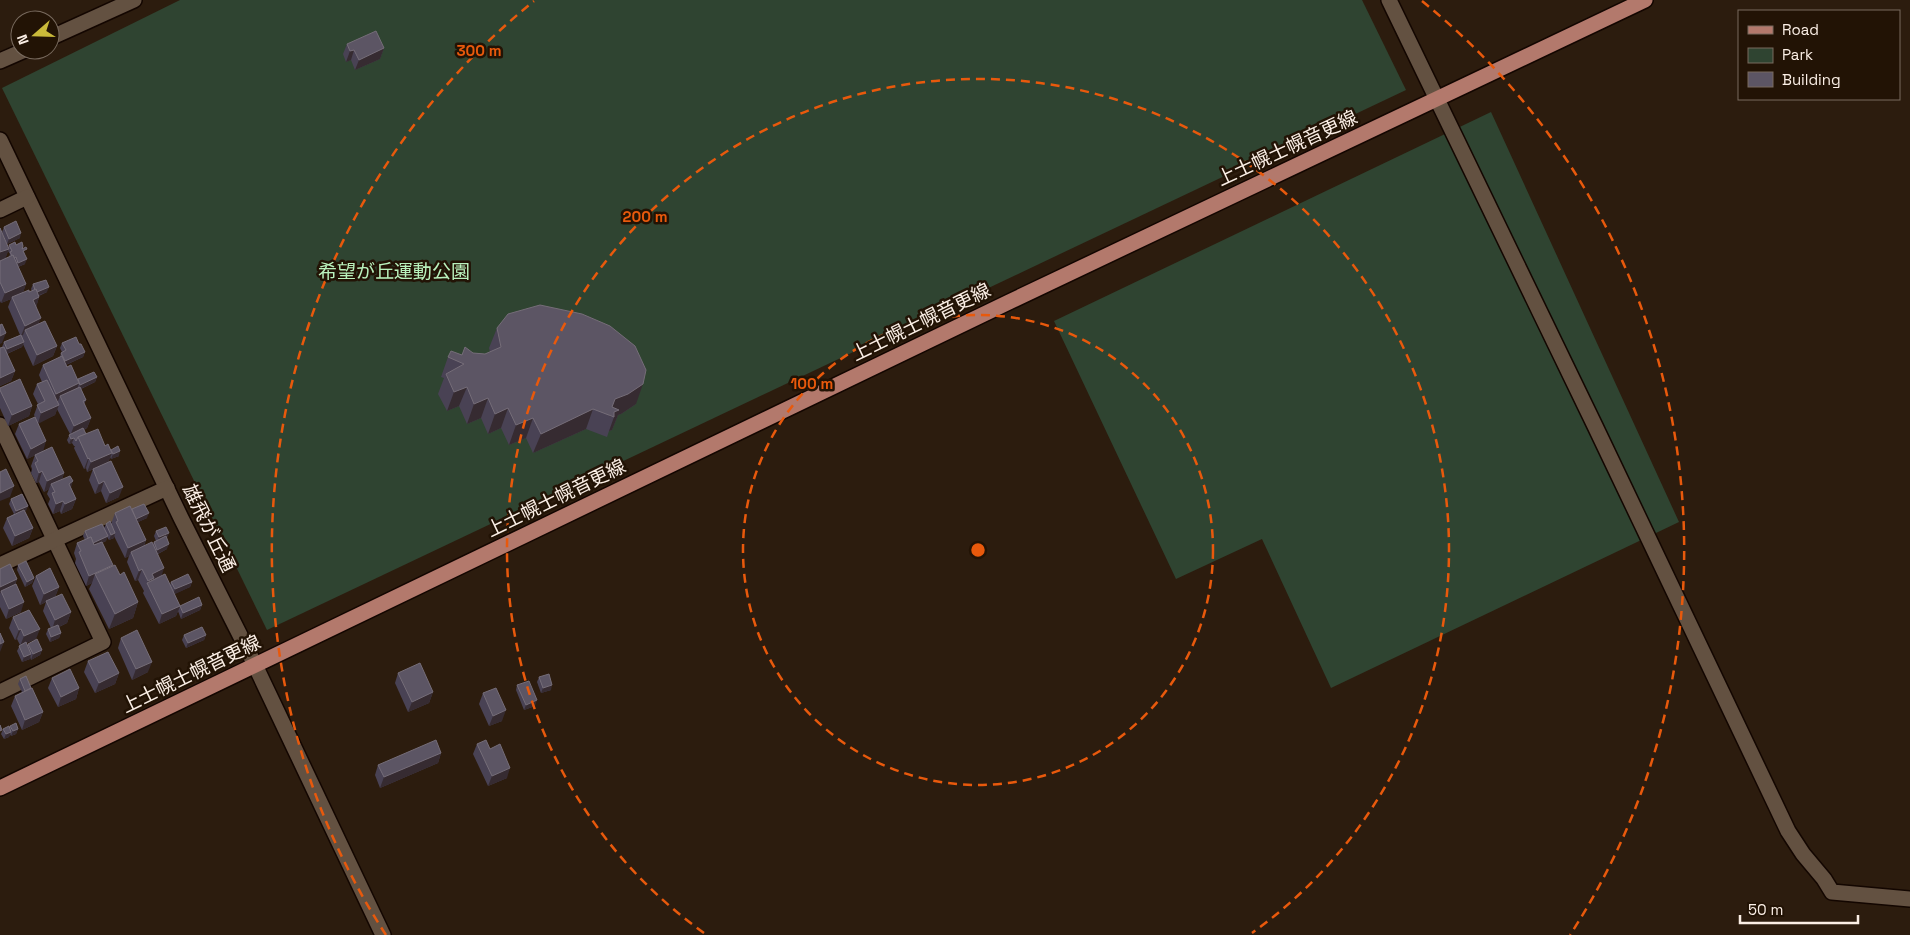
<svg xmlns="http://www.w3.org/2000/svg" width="1910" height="935" font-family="'Space Grotesk','Noto Sans JP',sans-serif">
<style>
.green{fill:#2f4431}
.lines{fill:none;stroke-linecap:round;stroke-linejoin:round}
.minor-casing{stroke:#130600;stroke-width:18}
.major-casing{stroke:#130600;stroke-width:18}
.minor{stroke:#635141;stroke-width:15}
.major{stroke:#b3796c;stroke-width:15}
.wall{fill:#494254;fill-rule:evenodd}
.shaded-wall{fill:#362b31}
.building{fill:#5c5564;stroke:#756d78}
.ring{fill:none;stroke:#e8590c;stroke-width:2.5;stroke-dasharray:9 6}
.labels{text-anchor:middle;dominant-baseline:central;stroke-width:5;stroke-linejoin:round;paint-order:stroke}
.street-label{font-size:19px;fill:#fbefe6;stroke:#221305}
.park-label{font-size:19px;fill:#b9f2bd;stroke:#221305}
.centre{fill:#e8590c;stroke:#221305;stroke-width:2.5}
.ring-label{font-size:15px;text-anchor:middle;font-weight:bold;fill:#e8590c;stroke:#221305;stroke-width:5;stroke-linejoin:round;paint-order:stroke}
</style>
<rect width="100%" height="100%" fill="#2c1c0e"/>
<g class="green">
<polygon points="180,0 1362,0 1406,90 267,630 2,88"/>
<polygon points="1491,112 1679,522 1331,688 1262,539 1176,579 1054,321"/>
</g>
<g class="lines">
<g class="minor-casing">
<g id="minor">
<polyline points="1389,0 1595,426 1788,831 1803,854 1824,879 1832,892 1910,899"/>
<polyline points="50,38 134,0"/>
<polyline points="0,61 25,50"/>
<polyline points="0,140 181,518 255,665 383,935"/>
<polyline points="0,210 27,197"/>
<polyline points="0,425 103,642 0,692"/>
<polyline points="0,565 167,488"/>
</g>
</g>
<g class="major-casing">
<polyline id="major" points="0,788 1009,302 1645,0"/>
</g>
<use href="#minor" class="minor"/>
<use href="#major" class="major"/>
</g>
<g class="wall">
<polygon points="347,44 384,48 380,59 355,70 351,60 346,62 343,54"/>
<polygon points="4,227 20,238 7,244 2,232"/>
<path d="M0,228L8,248L9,245H16L23,248L25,255V264L18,267L26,284L23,292H29L32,291L31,289L33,284L47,292L39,296V297L36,307L39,324L57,346L53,356L33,366L23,344L22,347L7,354L15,371L11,381L0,386V348L2,347L4,342L20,335L8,307L11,299L1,303L0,301ZM8,251L10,254L9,257L5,259Z"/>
<polygon points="497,328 636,404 621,414 618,415 612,430 609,431 607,437 586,429 533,453 526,438 509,445 501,428 488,434 481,418 467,424 459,406 447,411 438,394 444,378 441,377 448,357 473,353 485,354 490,352 489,348"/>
<polygon points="62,343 79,344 85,352 83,357 66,365 67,367 78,379 97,377 95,382 81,389 86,400 84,404 91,418 87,428 84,430 86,434 105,446 119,456 111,459 110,457 108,463 119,497 106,503 101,491 95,494 89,480 93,469 107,463 87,472 86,468 84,469 74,448 75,446 74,446 72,443 69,444 67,440 70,434 57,409 55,415 38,423 43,451 64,473 62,479 71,488 76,499 72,509 61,514 60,511 53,514 48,504 50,499 47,494 49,489 44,492 39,482 36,483 31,473 32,469 31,466 35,455 42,452 27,459 15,434 19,424 35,417 34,415 38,404 33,394 37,384 42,382 39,375 43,365 60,357 61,353 62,352 60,348"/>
<polygon points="0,388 32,406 29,416 8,426 0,408"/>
<polygon points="11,499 28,506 25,511 33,528 29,538 12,546 3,528 7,518 14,514 9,504"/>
<polygon points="132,509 147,518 138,522 146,540 144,546 153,544 154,542 156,541 154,536 156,531 167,538 167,549 158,554 161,576 170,585 171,582 192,582 190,587 174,594 180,606 176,616 159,624 143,593 144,591 138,580 135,581 127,562 129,556 125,558 114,536 114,538 109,540 107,537 106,541 102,543 112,567 120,575 138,602 133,618 109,629 89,589 92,583 86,586 75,563 76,559 74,553 77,543 85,540 83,536 85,531 104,528 106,524 111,524 115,513"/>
<polygon points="18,565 34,578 32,583 25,587 17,570"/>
<polygon points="0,569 17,579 15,585 21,612 6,619 0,607"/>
<polygon points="36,576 59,587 55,597 71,612 67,623 59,627 61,633 59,638 50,642 46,634 48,629 51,628 43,611 46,602 40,605 32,586"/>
<polygon points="202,605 200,610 181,619 178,611 180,606"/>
<polygon points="13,617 36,639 26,643 27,646 28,644 42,650 40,655 31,660 30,657 30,659 22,662 17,651 20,645 17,639 15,640 9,628"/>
<polygon points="184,635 206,635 204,640 186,648 182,640"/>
<polygon points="121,638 148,672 132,680 118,648"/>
<polygon points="88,661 119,673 115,684 95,693 84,672"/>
<polygon points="398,673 433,692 429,703 408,712 395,683"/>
<polygon points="539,677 551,690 541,693 537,682"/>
<polygon points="52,678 79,688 76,699 58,707 48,688"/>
<polygon points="20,679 31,688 43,712 39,722 22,730 11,706 15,696 22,692 18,684"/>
<polygon points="517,685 535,706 524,710 516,690"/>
<polygon points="483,693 502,721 489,726 479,704"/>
<polygon points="10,726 18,729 16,734 11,736 10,734 9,737 4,739 1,734 3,729 9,728"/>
<polygon points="477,744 490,749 507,778 488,786 473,754"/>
<polygon points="441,753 438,763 380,788 375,775 378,765"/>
</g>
<g class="shaded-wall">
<polygon points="384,48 380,59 355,70 359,60"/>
<polygon points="354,50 351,60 346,62 350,51"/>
<polygon points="21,233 20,238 7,244 9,239"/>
<polygon points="9,249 5,259 0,261 0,252"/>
<polygon points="27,259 25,264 16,268 18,263"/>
<polygon points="26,284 22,295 12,297 11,299 1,303 5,293"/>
<polygon points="49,287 47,292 34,297 36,292"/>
<polygon points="39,297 36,308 33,300"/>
<polygon points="41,318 37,328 25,330 23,335 21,336 25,326"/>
<polygon points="6,333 2,343 0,344 0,336"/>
<polygon points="24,342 22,347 6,354 7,349"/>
<polygon points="57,346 53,356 33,366 37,355"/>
<polygon points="85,352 83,357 63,366 65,361"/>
<polygon points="15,371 11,381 0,386 0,378"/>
<polygon points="97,377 95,382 78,390 80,385"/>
<polygon points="79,383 76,393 60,396 58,401 53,404 56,394"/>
<polygon points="643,384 636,404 621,414 618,415 612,430 609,431 614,417 609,416 615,399"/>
<polygon points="467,387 459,406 447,411 454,392"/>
<polygon points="488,398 481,418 467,424 474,404"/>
<polygon points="59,405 55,415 38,424 41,413"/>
<polygon points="32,406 29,416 8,426 12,415"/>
<polygon points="508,408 501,428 488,434 495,414"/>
<polygon points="593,409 586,429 533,453 541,434"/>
<polygon points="91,418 87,428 70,436 74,426"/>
<polygon points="533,418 526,438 509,445 516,425"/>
<polygon points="74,438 72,443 69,444 71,439"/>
<polygon points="46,441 43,452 27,459 31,449"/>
<polygon points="120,451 119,456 111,459 113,454"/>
<polygon points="112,453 108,463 87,472 91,462"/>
<polygon points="89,458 86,468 84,469 88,459"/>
<polygon points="42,471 39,482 36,483 39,473"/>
<polygon points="64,473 61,483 51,484 49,489 44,492 47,481"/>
<polygon points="73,481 70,491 69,484"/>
<polygon points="104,481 101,491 95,494 99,484"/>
<polygon points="14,486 10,497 0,501 0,493"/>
<polygon points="123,487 119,497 106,503 110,493"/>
<polygon points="76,499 72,509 61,514 65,504"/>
<polygon points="63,501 60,511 53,514 56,504"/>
<polygon points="28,506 26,511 14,516 16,511"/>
<polygon points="149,513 147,518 134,524 136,519"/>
<polygon points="33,528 29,538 12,546 15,536"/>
<polygon points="115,533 114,538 109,540 111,535"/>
<polygon points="169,533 167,538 157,542 159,537"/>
<polygon points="108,536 106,541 89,549 91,544"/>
<polygon points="146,540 142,550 131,552 129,556 125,558 128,548"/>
<polygon points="169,544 167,549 155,555 157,550"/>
<polygon points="113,565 109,575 95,574 92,583 86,586 89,576"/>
<polygon points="164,568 161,578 147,583 152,574"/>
<polygon points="142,569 138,580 135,581 139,571"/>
<polygon points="34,578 32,583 25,587 27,582"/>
<polygon points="17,579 13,590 1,591 0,594 0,587"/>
<polygon points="192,582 190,587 173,595 175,589"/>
<polygon points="59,587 55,597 40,605 44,594"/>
<polygon points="24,602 21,612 6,619 9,609"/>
<polygon points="138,602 133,618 109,629 115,614"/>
<polygon points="202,605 200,610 181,619 183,613"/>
<polygon points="180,606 176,616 159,624 162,614"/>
<polygon points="71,612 67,623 52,630 55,620"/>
<polygon points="21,629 17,639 15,640 19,630"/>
<polygon points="40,629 36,639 20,646 24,636"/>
<polygon points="61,633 59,638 50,642 51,637"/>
<polygon points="206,635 204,640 186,648 188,643"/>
<polygon points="4,642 0,652 0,644"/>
<polygon points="42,650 40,655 31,660 33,654"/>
<polygon points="31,654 30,659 22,662 24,657"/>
<polygon points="152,662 148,672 132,680 136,669"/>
<polygon points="119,673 115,684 95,693 99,683"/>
<polygon points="552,685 551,690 541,693 543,688"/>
<polygon points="79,688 76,699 58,707 61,697"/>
<polygon points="433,692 429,703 408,712 412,702"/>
<polygon points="537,700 535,706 524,710 526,705"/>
<polygon points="506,710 502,721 489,726 493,716"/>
<polygon points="43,712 39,722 22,730 25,720"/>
<polygon points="18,729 16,734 11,736 13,731"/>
<polygon points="11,732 9,737 4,739 6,734"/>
<polygon points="441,753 438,763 380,788 384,777"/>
<polygon points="510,768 507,778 488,786 492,776"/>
</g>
<g class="building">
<polygon points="376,31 384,48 359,60 354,50 350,51 347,44"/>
<polygon points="16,221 21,233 9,239 4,227"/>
<polygon points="0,228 9,249 0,252"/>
<polygon points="15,242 16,245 22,242 23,246 22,249 26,247 27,249 23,251 27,259 18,263 16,257 14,258 13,255 12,256 10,252 12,251 9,245"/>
<polygon points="13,255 26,284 5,293 0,282 0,261"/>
<polygon points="46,280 49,287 37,292 36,289 35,290 33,284"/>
<polygon points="36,289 39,297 33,300 41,318 25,326 12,297 29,290 29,292"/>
<polygon points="540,305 582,314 610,326 635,346 646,370 643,384 628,394 615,399 612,407 619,410 614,412 614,417 593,409 541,434 533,418 516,425 508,408 495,414 488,398 474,404 467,387 454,392 446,374 464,364 448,357 451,351 462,355 465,347 473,353 485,354 501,347 497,328 508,314"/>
<polygon points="45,321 57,346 37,355 25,330"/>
<polygon points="2,324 6,333 0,336 0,325"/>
<polygon points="21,335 24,342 7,349 4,342"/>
<polygon points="76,337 79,344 81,344 85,352 65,361 61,353 66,350 62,343"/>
<polygon points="4,347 15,371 0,378 0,348"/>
<polygon points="62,356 67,367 71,365 79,383 56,394 43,365"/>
<polygon points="94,372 97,377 80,385 78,379"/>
<polygon points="20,379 32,406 12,415 0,390 0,388"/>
<polygon points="47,380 59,405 41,413 37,405 45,401 37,384"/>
<polygon points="80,387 86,400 83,401 91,418 74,426 60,396"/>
<polygon points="35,417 46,441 31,449 19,424"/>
<polygon points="83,428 86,434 78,437 76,441 74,438 71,439 69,435"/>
<polygon points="98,429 105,446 108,444 112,453 91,462 89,458 88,459 78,437"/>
<polygon points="118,446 120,451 113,454 111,450"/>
<polygon points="52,447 64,473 47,481 42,471 39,473 35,463 38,461 35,455"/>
<polygon points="111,461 123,487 110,493 104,481 99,484 93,469"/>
<polygon points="6,469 14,486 0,493 0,472"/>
<polygon points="70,476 73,481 69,484 76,499 65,504 63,501 56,504 52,493 55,492 51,484"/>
<polygon points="22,494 28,506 16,511 11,499"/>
<polygon points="144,504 149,513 136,519 132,509"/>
<polygon points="130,506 146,540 128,548 116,522 118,521 115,513"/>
<polygon points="24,510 33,528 15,536 7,518"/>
<polygon points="110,521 115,533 111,535 106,524"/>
<polygon points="102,524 108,536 93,543 91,537 88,538 85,531"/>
<polygon points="166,527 169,533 159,537 156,531"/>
<polygon points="166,536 169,544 157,550 154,542"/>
<polygon points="91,537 94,545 102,542 113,565 89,576 79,552 81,551 77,543"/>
<polygon points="152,542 164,568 152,574 154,578 148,581 142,569 139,571 131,552"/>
<polygon points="26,561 34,578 27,582 18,565"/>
<polygon points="10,564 17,579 0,587 0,569"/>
<polygon points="115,565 120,575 124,572 138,602 115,614 95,574"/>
<polygon points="50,568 59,587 44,594 36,576"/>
<polygon points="165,574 180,606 162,614 147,583"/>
<polygon points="188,574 192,582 175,589 171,582"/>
<polygon points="16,584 24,602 9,609 1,591"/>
<polygon points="62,594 71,612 55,620 46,601"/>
<polygon points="199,597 202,605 183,613 180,606"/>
<polygon points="29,610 40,629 24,636 21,629 19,630 13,617"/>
<polygon points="58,625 61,633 51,637 48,629"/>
<polygon points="202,627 206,635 188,643 184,635"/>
<polygon points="137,630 152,662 136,669 121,638"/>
<polygon points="0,633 4,642 0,644"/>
<polygon points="37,639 42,650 33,654 28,644"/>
<polygon points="26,642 31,654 24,657 19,646"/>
<polygon points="108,652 119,673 99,683 88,661"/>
<polygon points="420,663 433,692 412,702 398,673"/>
<polygon points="70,669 79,688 61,697 52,678"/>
<polygon points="549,674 552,685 543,688 539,677"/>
<polygon points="26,676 31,688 25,691 20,679"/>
<polygon points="529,681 537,700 526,705 517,685"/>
<polygon points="32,688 43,712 25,720 15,696"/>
<polygon points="496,688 506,710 493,716 483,693"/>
<polygon points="16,723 18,729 13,731 10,726"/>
<polygon points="0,725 2,730 0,731"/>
<polygon points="9,726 11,732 6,734 3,729"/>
<polygon points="436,740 441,753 384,777 378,765"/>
<polygon points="486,740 490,749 500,744 510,768 492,776 477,744"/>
</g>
<g class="ring">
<circle cx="978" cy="550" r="235"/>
<path d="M704 933A471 471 0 1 1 1252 933"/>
<path d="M386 935A706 706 0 0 1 534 1M1422 1A706 706 0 0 1 1570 935"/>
</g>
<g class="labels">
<g class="street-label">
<text transform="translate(1287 148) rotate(-25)">上士幌士幌音更線</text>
<text transform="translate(921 322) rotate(-26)">上士幌士幌音更線</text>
<text transform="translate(556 498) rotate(-26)">上士幌士幌音更線</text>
<text transform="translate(209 528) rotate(64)">雄飛が丘通</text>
<text transform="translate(191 674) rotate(-26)">上士幌士幌音更線</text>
</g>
<g class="park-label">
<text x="394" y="271">希望が丘運動公園</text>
</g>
</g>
<circle cx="978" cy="550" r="8" class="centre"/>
<g class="ring-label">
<text x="479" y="56">300 m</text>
<text x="645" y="222">200 m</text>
<text x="812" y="389">100 m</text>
</g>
<rect x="1738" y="10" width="162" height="90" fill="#221305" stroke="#796b5f"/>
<rect x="1748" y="26" width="25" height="8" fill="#b3796c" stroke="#796b5f"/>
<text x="1782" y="35" font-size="15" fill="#fbefe6">Road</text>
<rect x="1748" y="48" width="25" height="15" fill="#2f4431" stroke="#796b5f"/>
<text x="1782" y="60" font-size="15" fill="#fbefe6">Park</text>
<rect x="1748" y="72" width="25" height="15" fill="#5c5564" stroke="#796b5f"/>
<text x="1782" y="85" font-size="15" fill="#fbefe6">Building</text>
<g transform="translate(35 35) rotate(250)"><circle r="24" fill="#221305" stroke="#796b5f"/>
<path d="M0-4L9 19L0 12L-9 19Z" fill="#caba3a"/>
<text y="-8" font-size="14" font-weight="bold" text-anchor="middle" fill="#fbefe6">N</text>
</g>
<path d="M1740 915v8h118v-8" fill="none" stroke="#fbefe6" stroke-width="2.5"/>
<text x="1748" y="915" font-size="15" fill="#fbefe6" stroke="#221305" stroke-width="4" paint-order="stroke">50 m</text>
</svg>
